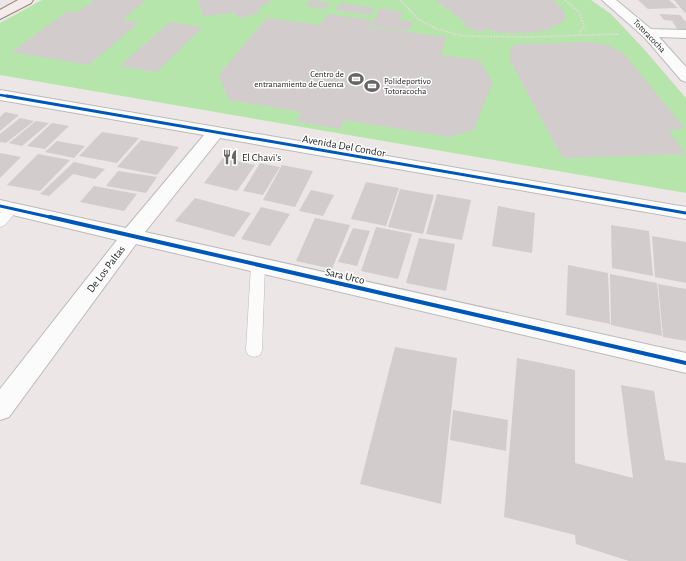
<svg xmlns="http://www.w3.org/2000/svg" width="686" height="561" font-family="'Alegreya Sans',sans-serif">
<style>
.pitch{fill:#b6e5ac}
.building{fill:#d2cccd}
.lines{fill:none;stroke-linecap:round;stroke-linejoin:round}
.service-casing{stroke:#bdb9ba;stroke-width:1}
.minor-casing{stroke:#bdb9ba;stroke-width:2}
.secondary-casing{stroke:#98857d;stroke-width:2}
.path{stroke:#ebd8e4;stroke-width:1.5;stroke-dasharray:1.5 1.5;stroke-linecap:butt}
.service{fill:#fcfbfb;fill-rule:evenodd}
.minor{fill:#fcfbfb;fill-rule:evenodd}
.secondary{fill:#f4ecea;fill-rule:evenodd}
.cycleway-far2-casing{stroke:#fff;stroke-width:4}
.cycleway-far1-casing{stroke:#fff;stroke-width:5}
.cycleway-casing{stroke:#fff;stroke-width:6}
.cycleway-far2{stroke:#0057b8;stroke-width:2.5}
.cycleway-far1{stroke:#0057b8;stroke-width:3}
.cycleway{stroke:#0057b8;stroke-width:4}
.labels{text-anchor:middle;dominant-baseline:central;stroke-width:3;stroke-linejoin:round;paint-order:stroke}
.far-street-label{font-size:9px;fill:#1e1e1e;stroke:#fff}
.far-poi-label{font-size:9px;fill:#1e1e1e;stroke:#fff;text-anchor:end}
.street-label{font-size:11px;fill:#1e1e1e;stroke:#fff}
.poi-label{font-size:11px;fill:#1e1e1e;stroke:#fff;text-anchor:start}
</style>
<rect width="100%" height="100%" fill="#ede6e7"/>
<polygon class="pitch" points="42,0 591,0 611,14 644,49 686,98 686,193 0,75 0,23"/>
<g class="building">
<polygon points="95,0 146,0 123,20 140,22 89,65 12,52 68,11 76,13"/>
<polygon points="198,0 274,0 257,9 262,12 240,18 235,13 204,16"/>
<polygon points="311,0 330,3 325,9 305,6"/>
<polygon points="435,0 553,0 562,7 565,14 565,19 561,23 548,30 527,33 504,33 485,29 481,32 462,25 467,23"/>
<polygon points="638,0 669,0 678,8 648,9"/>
<polygon points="674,0 686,0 686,13 685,13"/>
<polygon points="341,3 375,8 370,15 335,10"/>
<polygon points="381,8 403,12 400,20 414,22 408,31 370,26"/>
<polygon points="328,14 372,20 368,27 447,37 441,55 480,60 493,82 474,130 449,137 345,120 340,129 296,121 302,112 229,100 219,75 267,18 320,25"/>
<polygon points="659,14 680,15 686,22 686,31 678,30 672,21 676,21 664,20"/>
<polygon points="170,22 203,27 157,72 120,66"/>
<polygon points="590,42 608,45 624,53 685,128 669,131 686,154 563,158 510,60 511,48 518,44"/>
<polygon points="5,112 19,115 0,131 0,117"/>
<polygon points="20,118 34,121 6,143 0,142 0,134"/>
<polygon points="36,121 49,123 22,146 9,143"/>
<polygon points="52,123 69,126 45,149 27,146"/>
<polygon points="102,132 139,138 117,163 79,156"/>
<polygon points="141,140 179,147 157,175 117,167"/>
<polygon points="57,141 85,146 74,158 45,152"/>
<polygon points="0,153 21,157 0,178"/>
<polygon points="38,154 70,160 40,191 7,185"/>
<polygon points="223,158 255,165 237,191 204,183"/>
<polygon points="74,162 105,169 95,179 73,174 49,196 40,194"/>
<polygon points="260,163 280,167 263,195 243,191"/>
<polygon points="282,165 313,171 295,207 263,200"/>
<polygon points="118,171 157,177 146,193 106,186"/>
<polygon points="366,182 399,188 386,226 351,219"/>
<polygon points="94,186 137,194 124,211 80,202"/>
<polygon points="400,189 434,195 423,234 388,227"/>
<polygon points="311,190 334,195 323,216 299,211"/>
<polygon points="437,194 471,200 462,240 426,234"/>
<polygon points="195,198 251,213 234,237 175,221"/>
<polygon points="498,206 535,213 532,253 492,246"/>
<polygon points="261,207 290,214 270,246 241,239"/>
<polygon points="315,218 350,225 332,269 296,261"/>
<polygon points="611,225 649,231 653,276 612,268"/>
<polygon points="376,227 412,234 398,279 361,271"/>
<polygon points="353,228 370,231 357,266 338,262"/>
<polygon points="652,236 686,242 686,283 655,277"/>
<polygon points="419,238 455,244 446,291 406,283"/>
<polygon points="568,265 608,273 610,324 566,315"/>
<polygon points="610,274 657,283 662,336 611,325"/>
<polygon points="658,284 686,289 686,341 663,337"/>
<polygon points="395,347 457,358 441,504 360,484"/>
<polygon points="517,358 575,370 575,463 633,478 621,385 654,391 665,460 686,463 686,561 629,561 576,544 575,535 504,517"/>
<polygon points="453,410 508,420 506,451 450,440"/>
</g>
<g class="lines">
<g class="service-casing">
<g id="service">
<polygon points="12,204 17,205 19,208 5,225 0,227 0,213 7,205"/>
<polygon points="258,260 263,261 265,265 262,350 260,355 254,357 248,355 246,350 251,265 253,261"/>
</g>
</g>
<g class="minor-casing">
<g id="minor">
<polygon points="602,0 616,0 651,29 686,30 686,38 659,37 686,67 686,82 681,80 645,38"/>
<polygon points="0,90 686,207 686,219 220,138 145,232 686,353 686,373 136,244 9,417 0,420 0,389 117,240 0,212 0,200 126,228 204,135 0,100"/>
</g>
</g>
<g class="secondary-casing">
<polygon id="secondary" points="18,0 33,0 31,3 0,19 0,10"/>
</g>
<g class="path">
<polyline points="400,0 418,19 437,29 463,36 528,37 618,34"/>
<polyline points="565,0 579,12 584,26 579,34"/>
</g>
<use href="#service" class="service"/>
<use href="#minor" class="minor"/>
<use href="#secondary" class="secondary"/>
<g class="cycleway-far2-casing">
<polyline id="cycleway-far2" points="0,95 13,97"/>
</g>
<g class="cycleway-far1-casing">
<g id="cycleway-far1">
<polyline points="7,96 686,213"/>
<polyline points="0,206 54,218"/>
</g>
</g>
<g class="cycleway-casing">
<polyline id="cycleway" points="50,217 686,363"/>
</g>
<use href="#cycleway-far2" class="cycleway-far2"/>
<use href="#cycleway-far1" class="cycleway-far1"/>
<use href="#cycleway" class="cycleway"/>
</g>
<defs>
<g id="stadium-bare" transform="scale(1.2)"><path d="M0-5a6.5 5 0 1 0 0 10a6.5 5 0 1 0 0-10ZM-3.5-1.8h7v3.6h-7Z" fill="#666464" stroke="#fff" stroke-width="2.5" paint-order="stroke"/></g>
<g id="restaurant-bare" transform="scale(1.2)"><path d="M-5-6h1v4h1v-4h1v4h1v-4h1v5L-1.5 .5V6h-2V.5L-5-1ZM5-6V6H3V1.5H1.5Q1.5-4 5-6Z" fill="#666464" stroke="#fff" stroke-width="2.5" paint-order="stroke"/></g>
</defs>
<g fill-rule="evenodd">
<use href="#stadium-bare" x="356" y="79"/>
<use href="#stadium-bare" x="372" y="86"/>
<use href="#restaurant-bare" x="230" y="157"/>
</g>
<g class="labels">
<g class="far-street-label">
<text transform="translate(649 36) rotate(46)">Totoracocha</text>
</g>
<g class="far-poi-label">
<text x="344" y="74">Centro de<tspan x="344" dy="10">entranamiento de Cuenca</tspan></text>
<text x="384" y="81" text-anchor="start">Polideportivo<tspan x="384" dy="10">Totoracocha</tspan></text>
</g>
<g class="street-label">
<text transform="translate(344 146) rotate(10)">Avenida Del Condor</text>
<text transform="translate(106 269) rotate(-53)">De Los Paltas</text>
<text transform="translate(345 276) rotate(13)">Sara Urco</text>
</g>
<g class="poi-label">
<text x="242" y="157">El Chavi's</text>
</g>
</g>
</svg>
